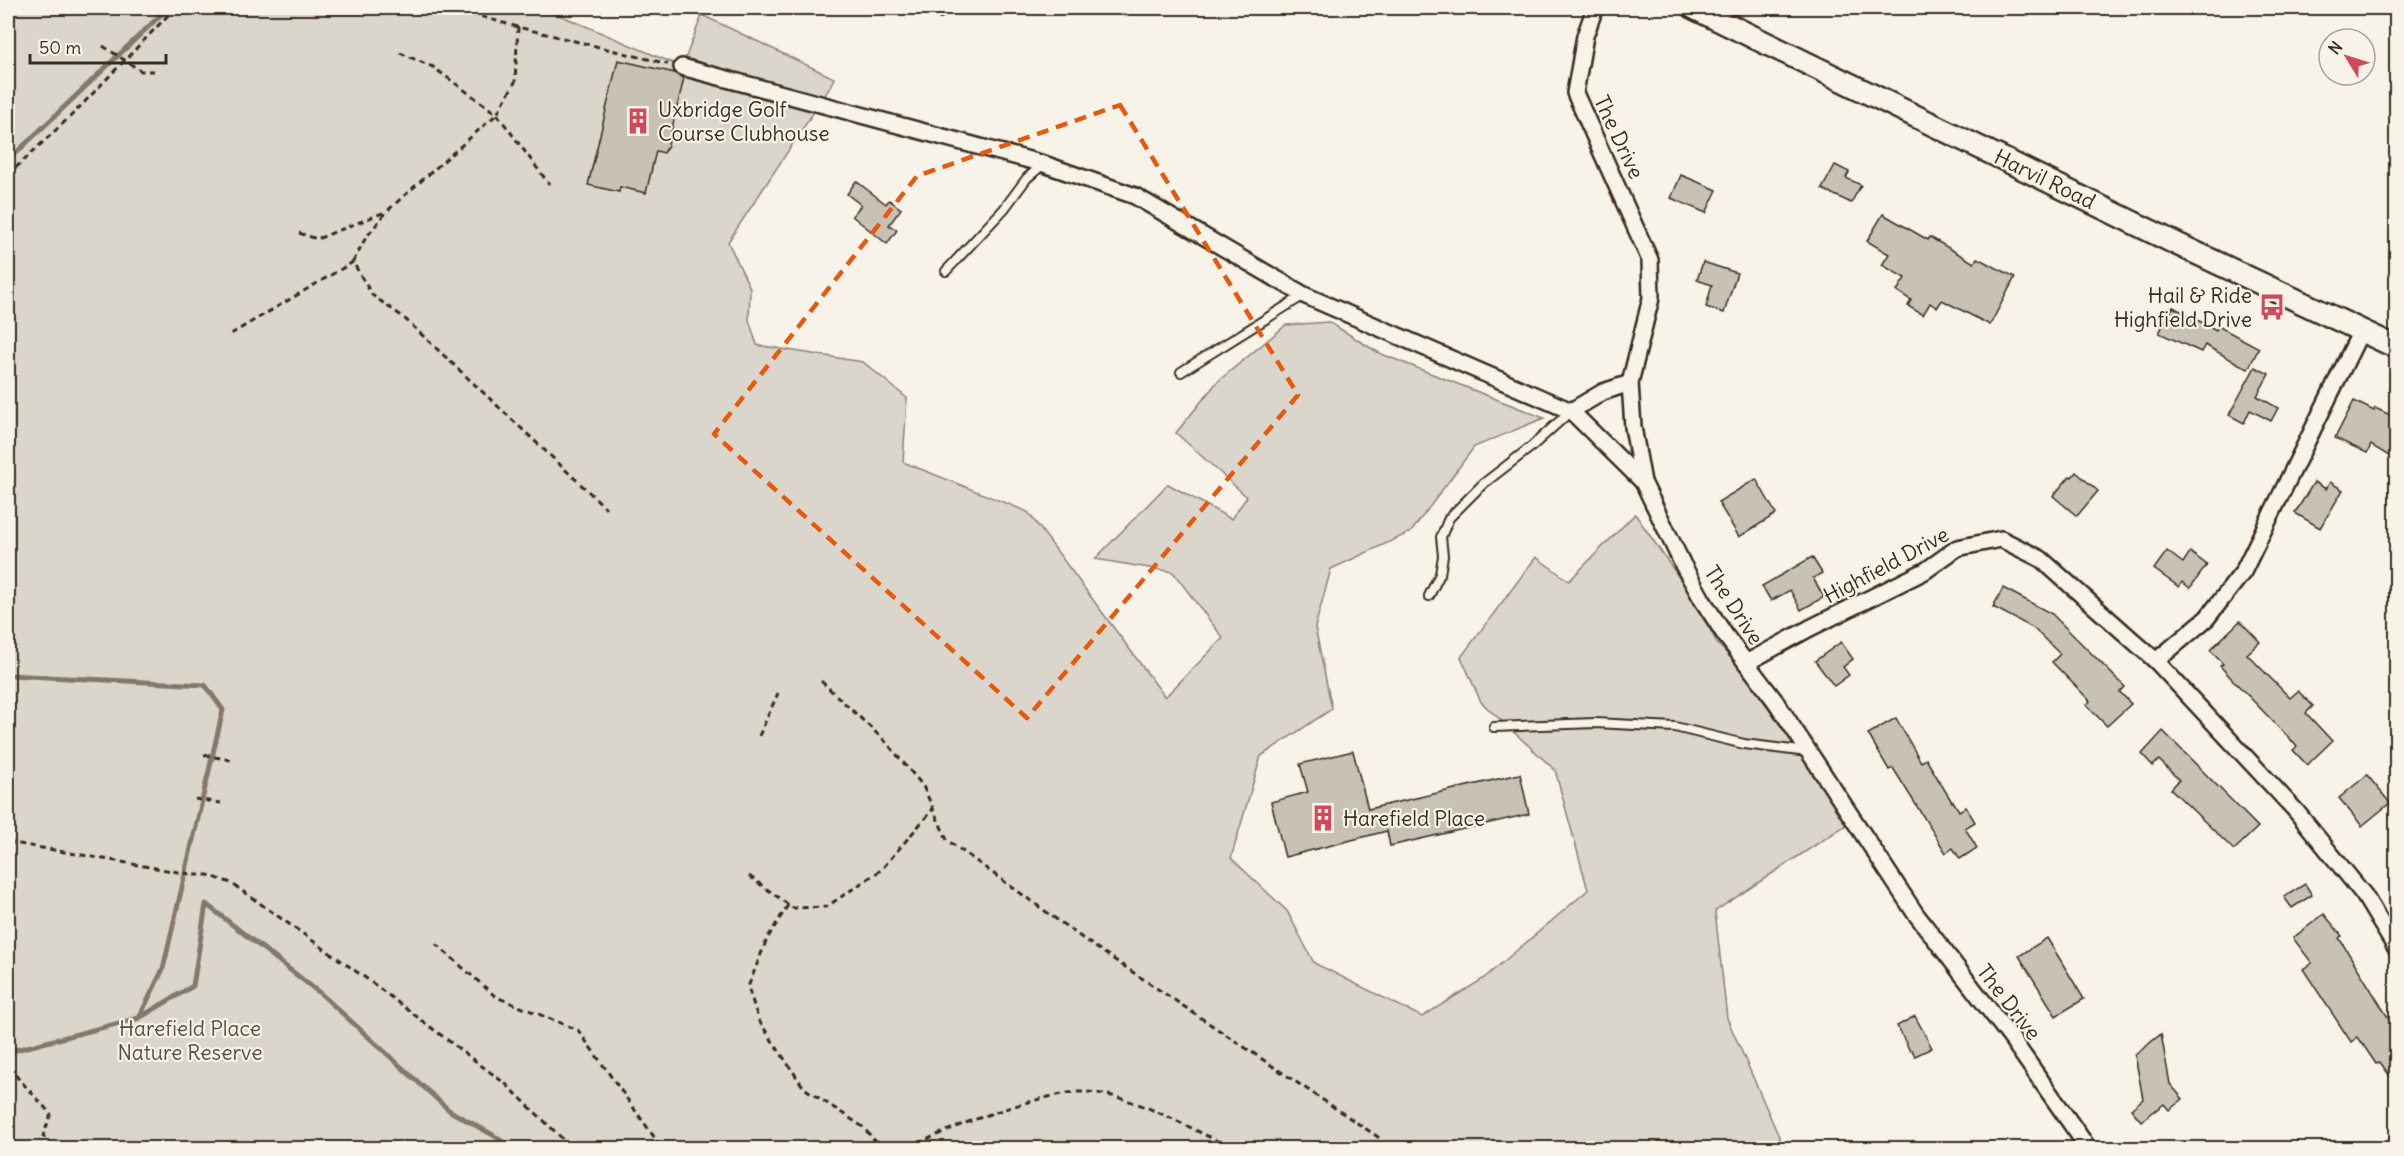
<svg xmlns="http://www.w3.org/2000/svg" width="2404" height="1156" font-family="Delius,sans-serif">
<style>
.green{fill:#dbd6cb;stroke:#8b8074;stroke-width:1.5}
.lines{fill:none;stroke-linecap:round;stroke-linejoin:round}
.stream{stroke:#84786c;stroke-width:5}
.building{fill:#c8c1b6;stroke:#3b2a1e;stroke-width:1.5}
.lane-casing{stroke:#3b2a1e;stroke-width:12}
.street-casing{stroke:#3b2a1e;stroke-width:20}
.secondary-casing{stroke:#3b2a1e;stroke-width:26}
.path{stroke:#3b2a1e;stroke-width:3;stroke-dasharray:6 4.5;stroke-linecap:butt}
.lane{stroke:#f7f3e8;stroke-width:8}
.street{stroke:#f7f3e8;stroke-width:15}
.secondary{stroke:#f7f3e8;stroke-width:21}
.marked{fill:none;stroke:#e8590c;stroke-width:4.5;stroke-dasharray:12 8;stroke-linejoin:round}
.labels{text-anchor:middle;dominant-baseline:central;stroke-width:4.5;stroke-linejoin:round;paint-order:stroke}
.poi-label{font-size:21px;fill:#3b2a1e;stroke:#f7f3e8;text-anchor:start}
.street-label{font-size:21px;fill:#3b2a1e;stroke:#f7f3e8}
.park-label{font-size:21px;fill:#5b4c41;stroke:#f7f3e8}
</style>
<rect width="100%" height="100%" fill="#f7f3e8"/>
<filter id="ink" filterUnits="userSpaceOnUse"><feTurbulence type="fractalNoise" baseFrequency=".0167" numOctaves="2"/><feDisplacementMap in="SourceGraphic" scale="12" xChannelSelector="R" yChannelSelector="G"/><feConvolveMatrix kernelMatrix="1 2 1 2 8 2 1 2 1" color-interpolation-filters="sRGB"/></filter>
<g filter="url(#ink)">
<polygon class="green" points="8,8 543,8 682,67 702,15 834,78 829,89 728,242 750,288 749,320 757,345 863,362 907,398 903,462 1028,512 1165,697 1223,638 1173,572 1095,559 1168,484 1231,519 1247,497 1176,433 1217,382 1286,325 1329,322 1379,353 1544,418 1474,447 1411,532 1331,569 1315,627 1332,709 1261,756 1231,858 1287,911 1314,963 1422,1017 1483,979 1588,890 1555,770 1481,702 1461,657 1536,557 1569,581 1635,514 1698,605 1717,643 1741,669 1819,780 1846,825 1715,911 1727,1018 1784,1148 24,1148 8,1137"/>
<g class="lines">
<g class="stream">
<polyline points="8,151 17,152 168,8"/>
<polyline points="8,675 205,685 223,710 163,969 139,1018 8,1052"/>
<polyline points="139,1018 193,986 206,904 321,994 450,1111 493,1135 512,1148"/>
</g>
</g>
<g class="building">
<polygon points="618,60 675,73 684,78 668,145 664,153 656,151 646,193 620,187 619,192 588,185"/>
<polygon points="1835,165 1849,172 1846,178 1861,185 1851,203 1822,189"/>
<polygon points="1681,175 1717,190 1706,213 1671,198"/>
<polygon points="856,181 886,204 889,200 901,209 889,225 897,230 887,244 852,216 861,205 847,194"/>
<polygon points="1883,214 1928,240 1930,237 1974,263 1977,258 2015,277 1990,325 1942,300 1937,308 1930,303 1923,315 1908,306 1911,300 1897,291 1905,278 1882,265 1889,254 1867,241"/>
<polygon points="1703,262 1737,273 1724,313 1706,307 1712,285 1697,280"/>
<polygon points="2173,307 2216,330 2218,326 2259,348 2248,369 2205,345 2201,352 2159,333"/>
<polygon points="2255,367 2269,374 2257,396 2278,408 2271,421 2250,410 2244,423 2229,415"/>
<polygon points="2354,401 2374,411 2375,408 2397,418 2397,461 2371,445 2367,453 2335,438"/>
<polygon points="2076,472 2098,491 2077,516 2053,496 2070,476 2072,477"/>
<polygon points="1756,479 1776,514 1739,537 1718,502"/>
<polygon points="2314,482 2326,489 2330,482 2343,490 2320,528 2295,513"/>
<polygon points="2167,551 2183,563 2190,552 2207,565 2190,588 2182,582 2179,587 2154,569"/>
<polygon points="1812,557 1822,573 1813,578 1824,597 1801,610 1790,590 1771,601 1762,586"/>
<polygon points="2003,588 2052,614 2125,687 2120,692 2131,704 2107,726 2086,705 2090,701 2052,662 2060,654 2033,628 1993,607"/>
<polygon points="2240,621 2260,642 2247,654 2290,698 2298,691 2313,706 2306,713 2332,741 2307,765 2293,750 2297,747 2291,740 2231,678 2220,666 2223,664 2210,650"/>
<polygon points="1841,642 1853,659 1843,667 1849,675 1834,686 1815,661"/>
<polygon points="1896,718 1921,762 1926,759 1952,802 1953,801 1959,811 1966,807 1975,822 1965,828 1977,848 1960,859 1953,848 1946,853 1893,768 1889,770 1868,734"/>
<polygon points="2163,731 2258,827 2234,850 2171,789 2179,780 2159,760 2153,766 2142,754"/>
<polygon points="1353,751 1368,809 1520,774 1529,814 1390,846 1387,831 1285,857 1271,802 1308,792 1300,764"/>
<polygon points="2367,775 2390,803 2362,826 2339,798"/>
<polygon points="2305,884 2312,895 2292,908 2284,897"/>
<polygon points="2324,914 2342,936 2339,938 2397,1032 2397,1086 2380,1062 2376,1064 2358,1037 2351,1042 2303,969 2312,963 2293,938"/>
<polygon points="2047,938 2084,999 2056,1016 2019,956"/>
<polygon points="1915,1016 1932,1048 1915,1056 1912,1050 1910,1051 1897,1026"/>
<polygon points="2161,1034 2170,1084 2183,1099 2169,1110 2164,1104 2141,1121 2131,1109 2143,1099 2135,1055"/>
</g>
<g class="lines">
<g class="lane-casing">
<g id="lane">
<polyline points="940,13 943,8"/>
<polyline points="946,271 1004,209 1027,178 1044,164"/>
<polyline points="1181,372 1304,295"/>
<polyline points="1429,596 1440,574 1443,556 1441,537 1449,518 1483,484 1531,447 1571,411"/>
<polyline points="1494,727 1595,723 1675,727 1744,744 1808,752"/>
</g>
</g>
<g class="street-casing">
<g id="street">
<polyline points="1595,8 1585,36 1575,93 1650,260 1651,298 1630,383 1633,427 1643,482 1683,565 1703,601 1725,635 1776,702 1915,913 2011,1038 2088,1148"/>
<polyline points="682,67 1044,164 1135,196 1304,295 1571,411 1643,482"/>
<polyline points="1571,411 1603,392 1630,383"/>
<polyline points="2156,661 2207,618 2243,572 2361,331"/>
<polyline points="1746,663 1810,628 1925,571 1957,548 2001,539 2041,559 2156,661 2296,811 2364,895 2396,948"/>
</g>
</g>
<g class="secondary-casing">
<polyline id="secondary" points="1694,8 2177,244 2396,347"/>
</g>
<g class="path">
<polyline points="451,8 518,27 668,64"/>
<polyline points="518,27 515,82 497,114 387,211 365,239 353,262 372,295 403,317 606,508"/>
<polyline points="103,46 141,71 157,71"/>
<polyline points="400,53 433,67 497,114 549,184"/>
<polyline points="8,175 74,113 175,8"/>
<polyline points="299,233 317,239 385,212"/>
<polyline points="231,334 353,262"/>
<polyline points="821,681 886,742 923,786 947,840 1085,940 1381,1139"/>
<polyline points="759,736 778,693"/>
<polyline points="204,755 231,760"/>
<polyline points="195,799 221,803"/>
<polyline points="8,842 195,875 208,875 231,883 367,979 507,1085 572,1148"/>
<polyline points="749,876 793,908 826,907 881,870 933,809"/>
<polyline points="788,905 767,939 748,987 759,1021 804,1088 863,1127 881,1148"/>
<polyline points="436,944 496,997 578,1030 662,1148"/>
<polyline points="8,1067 51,1114 43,1136 55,1148"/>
<path d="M908,1148C949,1129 988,1113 1032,1101C1049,1097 1069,1091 1086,1092C1132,1094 1190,1128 1231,1148"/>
</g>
<use href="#lane" class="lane"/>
<use href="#street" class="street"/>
<use href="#secondary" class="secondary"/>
</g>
</g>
<path class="marked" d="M1120,105L1298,395L1027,718L714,434L917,176Z"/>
<defs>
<g id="building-bare" transform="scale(2.07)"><path d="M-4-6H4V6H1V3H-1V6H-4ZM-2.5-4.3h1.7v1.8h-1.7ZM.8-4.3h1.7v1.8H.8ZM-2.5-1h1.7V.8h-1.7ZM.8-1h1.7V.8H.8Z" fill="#d1495b" stroke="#f7f3e8" stroke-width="2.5" paint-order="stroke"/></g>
<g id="bus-bare" transform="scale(2.07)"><path d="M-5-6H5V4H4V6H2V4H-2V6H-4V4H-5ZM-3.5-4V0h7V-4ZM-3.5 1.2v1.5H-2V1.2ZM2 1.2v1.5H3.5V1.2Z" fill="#d1495b" stroke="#f7f3e8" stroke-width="2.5" paint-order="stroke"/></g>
</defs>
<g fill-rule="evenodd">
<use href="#building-bare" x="638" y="121"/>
<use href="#bus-bare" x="2272" y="307"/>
<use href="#building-bare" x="1323" y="818"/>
</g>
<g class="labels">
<g class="poi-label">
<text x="658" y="109">Uxbridge Golf<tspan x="658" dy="24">Course Clubhouse</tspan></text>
<text x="2252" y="295" text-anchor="end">Hail &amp; Ride<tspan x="2252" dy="24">Highfield Drive</tspan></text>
<text x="1343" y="818">Harefield Place</text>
</g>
<g class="street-label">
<text transform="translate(1619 137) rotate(65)">The Drive</text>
<text transform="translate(2045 179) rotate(26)">Harvil Road</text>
<text transform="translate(1886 565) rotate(-28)">Highfield Drive</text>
<text transform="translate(1734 605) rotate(57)">The Drive</text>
<text transform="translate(2009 1002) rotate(52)">The Drive</text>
</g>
<g class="park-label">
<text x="190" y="1028">Harefield Place<tspan x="190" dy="24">Nature Reserve</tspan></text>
</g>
</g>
<rect width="2404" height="1156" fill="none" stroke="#f7f3e8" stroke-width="30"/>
<rect x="15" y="15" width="2374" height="1126" fill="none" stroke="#3b2a1e" stroke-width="2" filter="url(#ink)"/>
<g transform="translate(2347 57) rotate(308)"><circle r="28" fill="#f7f3e8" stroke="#aca397" stroke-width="1.5"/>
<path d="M0-4.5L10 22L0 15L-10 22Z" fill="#d1495b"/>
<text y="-9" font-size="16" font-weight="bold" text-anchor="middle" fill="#3b2a1e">N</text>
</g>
<path d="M30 54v9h136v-9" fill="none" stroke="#3b2a1e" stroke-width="3"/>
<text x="39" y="54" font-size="18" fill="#3b2a1e" stroke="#f7f3e8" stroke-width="4.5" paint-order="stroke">50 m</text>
</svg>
